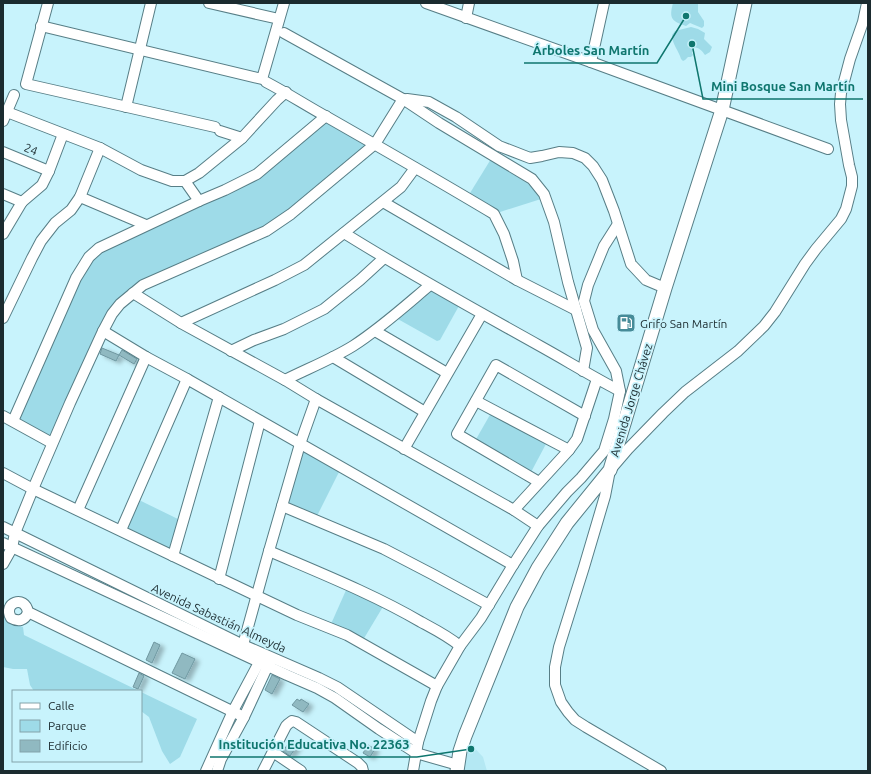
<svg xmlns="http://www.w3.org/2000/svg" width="871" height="774" font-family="Ubuntu,sans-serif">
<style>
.built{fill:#b4e8f3}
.green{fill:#9edbe8}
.building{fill:#90b9c1;stroke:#6f97a0;filter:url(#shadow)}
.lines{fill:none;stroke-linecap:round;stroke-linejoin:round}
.minor-casing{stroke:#577e86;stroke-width:12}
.major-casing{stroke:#577e86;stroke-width:15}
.minor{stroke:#fff;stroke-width:10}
.major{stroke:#fff;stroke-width:13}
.labels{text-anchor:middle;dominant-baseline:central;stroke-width:3.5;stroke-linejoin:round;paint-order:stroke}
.street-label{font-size:12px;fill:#1b2b2f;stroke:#c8f3fc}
.poi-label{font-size:12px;fill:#1b2b2f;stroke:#c8f3fc;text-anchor:start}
.leader{fill:none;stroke:#0f766e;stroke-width:1.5}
.callout-dot{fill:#0f766e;stroke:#c8f3fc;stroke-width:1.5}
.callout-label{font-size:13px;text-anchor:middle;font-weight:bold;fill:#0f766e;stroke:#c8f3fc;stroke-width:3.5;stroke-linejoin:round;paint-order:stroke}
</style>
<defs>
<filter id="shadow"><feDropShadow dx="4.5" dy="2.5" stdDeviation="2" flood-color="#0004"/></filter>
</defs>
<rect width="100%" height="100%" fill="#c8f3fc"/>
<polygon class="built" points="468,741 483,757 487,771 460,771"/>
<g class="green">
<path d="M673,3H698V12L704,21V26L702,28L690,23L686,26C671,21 669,18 673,3Z"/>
<path d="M691,27L698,29L705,33L704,39L712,47L710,52L705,55C702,51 698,46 693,48L692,53L693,55L691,57H688L685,60L683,61L681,59C679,51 672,44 672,35L675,31Z"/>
<polygon points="325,121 364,142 365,146 281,217 235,241 124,294 51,437 20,422 19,417 83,273 93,260 106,247 210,200"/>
<polygon points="491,159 531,186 538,192 541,199 500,212 470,193"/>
<polygon points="429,290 460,304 440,340 437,341 396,318"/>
<polygon points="491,413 546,444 530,474 475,441"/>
<polygon points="306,451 340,470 317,516 289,504 288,500 301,454"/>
<polygon points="139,500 180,520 171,550 127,531 126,527"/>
<polygon points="347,588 384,605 363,640 331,624"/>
<polygon points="3,616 5,617 10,623 23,627 24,635 139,691 34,691 30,685 27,669 13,669 3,667"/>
<polygon points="141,692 197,719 180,757 170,764 162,751 149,717 141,711"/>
</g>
<g class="building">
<polygon points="102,348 119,355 116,361 100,354"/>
<polygon points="122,350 137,359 134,364 119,355"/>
<polygon points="154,642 160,645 152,663 146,660"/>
<polygon points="182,653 195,659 185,679 172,673"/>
<polygon points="139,673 144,676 138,689 133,687"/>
<polygon points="272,675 280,679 272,694 265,690"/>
<polygon points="297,699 300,701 301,699 309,704 303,712 292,705"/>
<polygon points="290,741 297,746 290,756 283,751"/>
<polygon points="368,745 375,749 370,757 363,753"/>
</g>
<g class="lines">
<g class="minor-casing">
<g id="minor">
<polyline points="48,3 26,84 215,127"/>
<polyline points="209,3 279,19"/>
<polyline points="426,3 591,62 828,149"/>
<polyline points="466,18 469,3"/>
<polyline points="41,26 262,79 284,3"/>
<polyline points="284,33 403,99 439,123 532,179 544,194 554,222 568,282 587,348 583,371"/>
<polyline points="591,62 604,3"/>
<path d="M266,82C287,93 307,106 327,117C383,149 439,181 494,214L504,234L513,261L517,280"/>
<polyline points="407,99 429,102 456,117 499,146 530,158 542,156 559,152 573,153 585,158 593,166 602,180 614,211 631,264 646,280 665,288"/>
<polyline points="126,107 151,3"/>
<polyline points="7,112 100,148 141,170 172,181 185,181 199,173 242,138 277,100 286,92"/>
<polyline points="3,121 14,95"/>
<polyline points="220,131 242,138"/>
<polyline points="3,152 49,171"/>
<polyline points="185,181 199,201"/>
<polyline points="3,194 22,202"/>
<polyline points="80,197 146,225"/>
<polyline points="383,202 517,280 576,310"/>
<path d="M344,233C408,273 474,309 540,346C567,361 593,377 620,391"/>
<polyline points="3,234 22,202 42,185 49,171 63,134"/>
<polyline points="133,293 181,323 285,380 316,399 514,510 538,526"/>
<polyline points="3,318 32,258 41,241 55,223 71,210 80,197 100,148"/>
<polyline points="181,323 275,280 304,265 401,187 415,168"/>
<polyline points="103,331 146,357 187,379 513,565"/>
<polyline points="375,331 447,373"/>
<polyline points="231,351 254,340 284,329 324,309 360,280 384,258"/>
<polyline points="333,357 425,412"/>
<path d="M285,380C307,369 332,359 353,346C381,328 405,306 430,285"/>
<polyline points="476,401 569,450"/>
<polyline points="3,416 52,443"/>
<polyline points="13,421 76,278 89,257 99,248 199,201 225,190 257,174 326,116"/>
<polyline points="404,449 482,314"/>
<polyline points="3,473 33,489 257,596 297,615 347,635 437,686"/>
<polyline points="539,482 457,434 496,365 585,416"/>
<polyline points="282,506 384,549 432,574 489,605"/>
<polyline points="78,510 146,357"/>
<polyline points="514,510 569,450 577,439 597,379"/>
<polyline points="3,527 243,645 319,678 337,687 418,742"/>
<polyline points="121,530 187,379"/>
<polyline points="3,543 287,675 317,688 335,698 379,729 416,753 458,765"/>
<path d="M269,551C320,573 373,594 421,622C434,629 448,636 460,646"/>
<polyline points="173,556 219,397"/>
<polyline points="3,564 12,548 15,533 33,489 70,403 103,331 112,314 120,304 143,285 266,231 291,214 375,144 403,99"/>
<polyline points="219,579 260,421"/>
<path d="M28,612C25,621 18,622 11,618C2,603 25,594 28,612L244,717"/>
<polyline points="243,645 269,551 300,444 316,399"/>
<polyline points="273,752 301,771"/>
<polyline points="206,771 233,711 262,657"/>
<polyline points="217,771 221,759 244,717 270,661"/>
<polyline points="263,771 286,726 288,724 292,721 296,722 358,763 362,767 363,771"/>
<polyline points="413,771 418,742 431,701 437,686 460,646 481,618 513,565 538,526 567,492 581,478 604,451 614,419 620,391 616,371 593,330 584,301 588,285 604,246 618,224"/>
<polyline points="661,771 586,727 575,720 568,712 561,702 555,685 555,667 559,647 584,567 605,496 610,470 628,449 663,413 685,392 738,351 764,326 775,312 805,264 816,249 841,219 846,209 852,186 852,177 849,165 841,120 840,104 841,93 850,59 863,22 867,3"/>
</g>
</g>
<g class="major-casing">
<polyline id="major" points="457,771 460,751 465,736 517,607 538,568 567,523 610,470 665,288 722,110 745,3"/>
</g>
<use href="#minor" class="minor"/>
<use href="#major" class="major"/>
</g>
<defs>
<g id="fuel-square" transform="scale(1)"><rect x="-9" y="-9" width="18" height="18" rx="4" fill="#468b98" stroke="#c8f3fc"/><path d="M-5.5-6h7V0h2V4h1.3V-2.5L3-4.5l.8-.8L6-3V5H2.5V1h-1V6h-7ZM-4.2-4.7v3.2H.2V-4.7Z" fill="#fff"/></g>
</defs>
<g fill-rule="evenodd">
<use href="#fuel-square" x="626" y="323"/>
</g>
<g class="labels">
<g class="street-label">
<text transform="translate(31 149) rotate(22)">24</text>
<text transform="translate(631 400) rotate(-73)">Avenida Jorge Chávez</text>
<text transform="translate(219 618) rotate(25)">Avenida Sabastián Almeyda</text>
</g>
<g class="poi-label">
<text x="640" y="323">Grifo San Martín</text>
</g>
</g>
<path class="leader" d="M686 16L657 63H524M692 44L703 99H863M471 749L417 757H210"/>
<g class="callout-dot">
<circle cx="686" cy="16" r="4"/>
<circle cx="692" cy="44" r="4"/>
<circle cx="471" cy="749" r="4"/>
</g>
<g class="callout-label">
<text x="591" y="55">Árboles San Martín</text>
<text x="783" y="91">Mini Bosque San Martín</text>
<text x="314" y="749">Institución Educativa No. 22363</text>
</g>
<rect width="871" height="774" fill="none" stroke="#1b2b2f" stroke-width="8"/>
<rect x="12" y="690" width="130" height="72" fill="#c8f3fc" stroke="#83a3aa"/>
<rect x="20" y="703" width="20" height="6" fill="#ffffff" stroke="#83a3aa"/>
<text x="48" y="710" font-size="12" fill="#1b2b2f">Calle</text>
<rect x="20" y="720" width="20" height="12" fill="#9edbe8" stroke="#83a3aa"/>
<text x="48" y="730" font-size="12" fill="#1b2b2f">Parque</text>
<rect x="20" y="740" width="20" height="12" fill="#90b9c1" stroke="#83a3aa"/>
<text x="48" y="750" font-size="12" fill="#1b2b2f">Edificio</text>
</svg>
